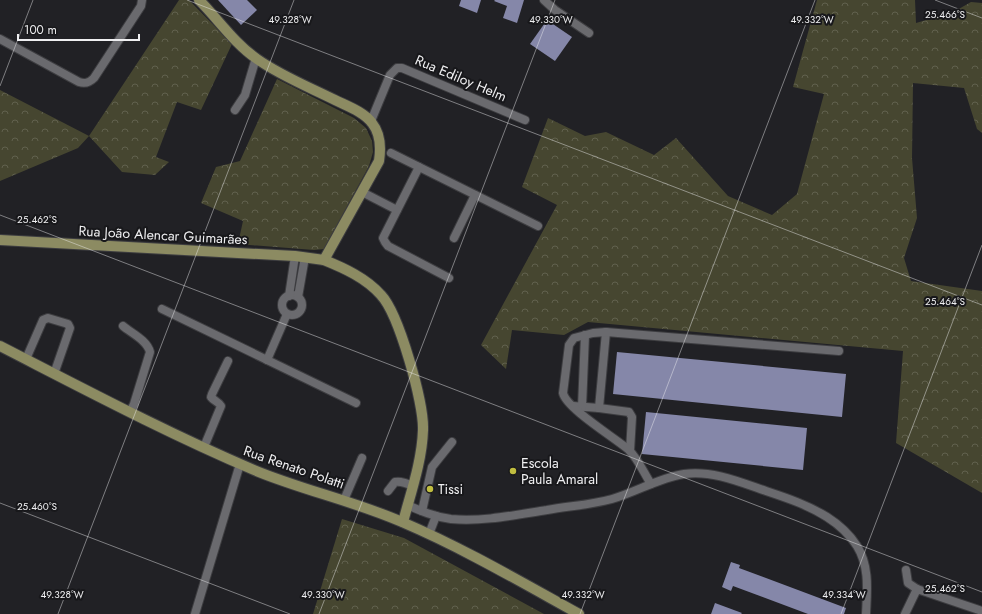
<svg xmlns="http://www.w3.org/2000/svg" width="982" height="614" font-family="Jost,sans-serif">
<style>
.forest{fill:url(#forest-crowns)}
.building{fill:#8587a9}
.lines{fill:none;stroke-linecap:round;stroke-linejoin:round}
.minor-casing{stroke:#3d3d40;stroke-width:10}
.major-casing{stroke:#3d3d40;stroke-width:12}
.minor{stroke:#6a6a6e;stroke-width:8}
.major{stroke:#8c8b62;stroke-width:10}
.ticks{fill:none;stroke:#efeff1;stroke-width:1;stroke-opacity:0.45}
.poi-dot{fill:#c1be40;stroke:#18181b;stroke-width:1.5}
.labels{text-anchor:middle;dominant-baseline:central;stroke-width:4;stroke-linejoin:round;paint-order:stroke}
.street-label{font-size:14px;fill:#efeff1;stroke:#18181b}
.poi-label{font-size:14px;fill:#efeff1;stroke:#18181b;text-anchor:start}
.ticks-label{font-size:10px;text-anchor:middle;fill:#efeff1;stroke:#18181b;stroke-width:4;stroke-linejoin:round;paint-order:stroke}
</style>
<defs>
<pattern id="forest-crowns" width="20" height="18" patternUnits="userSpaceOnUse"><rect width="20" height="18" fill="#464630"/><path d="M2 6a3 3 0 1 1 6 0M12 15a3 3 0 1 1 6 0" fill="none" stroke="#61614e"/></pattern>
</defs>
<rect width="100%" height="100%" fill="#212125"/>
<g class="forest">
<polygon points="179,0 189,0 232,44 201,110 177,102 156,157 169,162 155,175 122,172 89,136 78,148 0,181 0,90 89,136"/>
<polygon points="817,0 915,0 916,23 940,16 957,10 971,2 982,3 982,133 977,129 964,88 913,83 912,158 917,218 904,258 911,281 982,291 982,493 896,443 903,351 588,322 564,335 512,330 506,369 481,345 557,205 522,187 548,118 585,136 606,132 654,155 676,138 728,196 772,215 797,194 824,94 793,87"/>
<polygon points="277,79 354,118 366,128 372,141 373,152 369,166 324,249 314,250 238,244 243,221 201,203 216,167 240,161"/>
<polygon points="342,519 404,538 544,614 313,614"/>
</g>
<g class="building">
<polygon points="218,0 247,0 257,10 241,25"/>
<polygon points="461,0 481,0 477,13 459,6"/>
<polygon points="495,0 524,0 517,23 503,18 507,6 494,1"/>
<polygon points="547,20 572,37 555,61 530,44"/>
<polygon points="617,352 846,374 842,417 613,394"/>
<polygon points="646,412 807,428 803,470 642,454"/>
<polygon points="731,562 740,565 739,568 846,608 844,614 808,614 733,586 731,591 722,587"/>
<polygon points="715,603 742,613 741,614 711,614"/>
</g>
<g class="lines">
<g class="minor-casing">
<g id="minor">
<polyline points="544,0 555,10 589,33"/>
<path d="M0,39L79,82C85,84 89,83 94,78L141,6L142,0"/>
<polyline points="235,110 245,95 256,58"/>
<polyline points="371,121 390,75 397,68 402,68 525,120"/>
<polyline points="391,153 538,226"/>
<polyline points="419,167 383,238 385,242 388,246 449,278"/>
<polyline points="362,192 397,210"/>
<polyline points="454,238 475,195"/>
<circle cx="292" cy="305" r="10"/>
<polyline points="289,296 295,256"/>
<polyline points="298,297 305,257"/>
<polyline points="162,309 356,403"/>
<path d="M123,326C131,333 147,340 150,352L134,404L130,412"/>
<polyline points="26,359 43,320 48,318 68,324 70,328 54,374"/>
<polyline points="267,360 287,314"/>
<polyline points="573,406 599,408 629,412 632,417 630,451"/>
<polyline points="582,407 585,335"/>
<polyline points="599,408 606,332"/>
<path d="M204,447L221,406C219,402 214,401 211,397L212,394L228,361"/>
<path d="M651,484C644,473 638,459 629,450C615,438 566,408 563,393L569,345L574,338L593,333L606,332L839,351"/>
<path d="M388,491L395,482C401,481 406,483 413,486"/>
<polyline points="344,500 362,458"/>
<path d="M407,505C421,511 435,517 451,519C482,522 515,515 547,510C568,506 591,505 612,499C636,492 659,478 684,474C712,470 740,482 766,491C787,498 808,505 827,517C838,524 850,535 857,546C870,567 867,591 866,614"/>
<polyline points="422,511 432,467 452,442"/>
<polyline points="429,534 436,516"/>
<polyline points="906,570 908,583 917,589"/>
<polyline points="195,614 240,464"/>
<polyline points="905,614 917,589 982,611"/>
</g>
</g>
<g class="major-casing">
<g id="major">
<path d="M199,0C218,19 234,43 257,59C281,76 309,87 335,100C347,106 364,112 372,123C380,133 381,148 379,161L324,260C344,268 366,278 381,295C399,314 424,403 423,430C422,461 411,492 403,522"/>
<polyline points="0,240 295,256 324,260"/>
<path d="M0,346C84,389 167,433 254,470C302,490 354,501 402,522C463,548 521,582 579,614"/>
</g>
</g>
<use href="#minor" class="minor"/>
<use href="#major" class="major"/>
</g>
<path class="ticks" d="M187,0L982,305M935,0L982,18M0,86L33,0M0,215L982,592M0,503L290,614M58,614L294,0M319,614L555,0M580,614L815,0M841,614L982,245"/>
<g class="poi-dot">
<circle cx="513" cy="471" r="4"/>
<circle cx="430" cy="489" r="4"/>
</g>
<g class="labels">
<g class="street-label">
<text transform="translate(461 78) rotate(23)">Rua Ediloy Helm</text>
<text transform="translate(163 235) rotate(3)">Rua João Alencar Guimarães</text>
<text transform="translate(294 467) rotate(19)">Rua Renato Polatti</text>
</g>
<g class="poi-label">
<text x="521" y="463">Escola<tspan x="521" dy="16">Paula Amaral</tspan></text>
<text x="438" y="489">Tissi</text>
</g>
</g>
<g class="ticks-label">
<text x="945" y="18">25.466°S</text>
<text x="812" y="23">49.332°W</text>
<text x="290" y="23">49.328°W</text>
<text x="551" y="23">49.330°W</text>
<text x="37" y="223">25.462°S</text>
<text x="945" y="305">25.464°S</text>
<text x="37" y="510">25.460°S</text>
<text x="945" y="592">25.462°S</text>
<text x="62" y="598">49.328°W</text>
<text x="323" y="598">49.330°W</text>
<text x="583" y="598">49.332°W</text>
<text x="844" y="598">49.334°W</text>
</g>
<path d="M18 34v6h121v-6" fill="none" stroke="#efeff1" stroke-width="2"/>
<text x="24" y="34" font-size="12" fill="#efeff1" stroke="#18181b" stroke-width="3" paint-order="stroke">100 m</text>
</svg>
